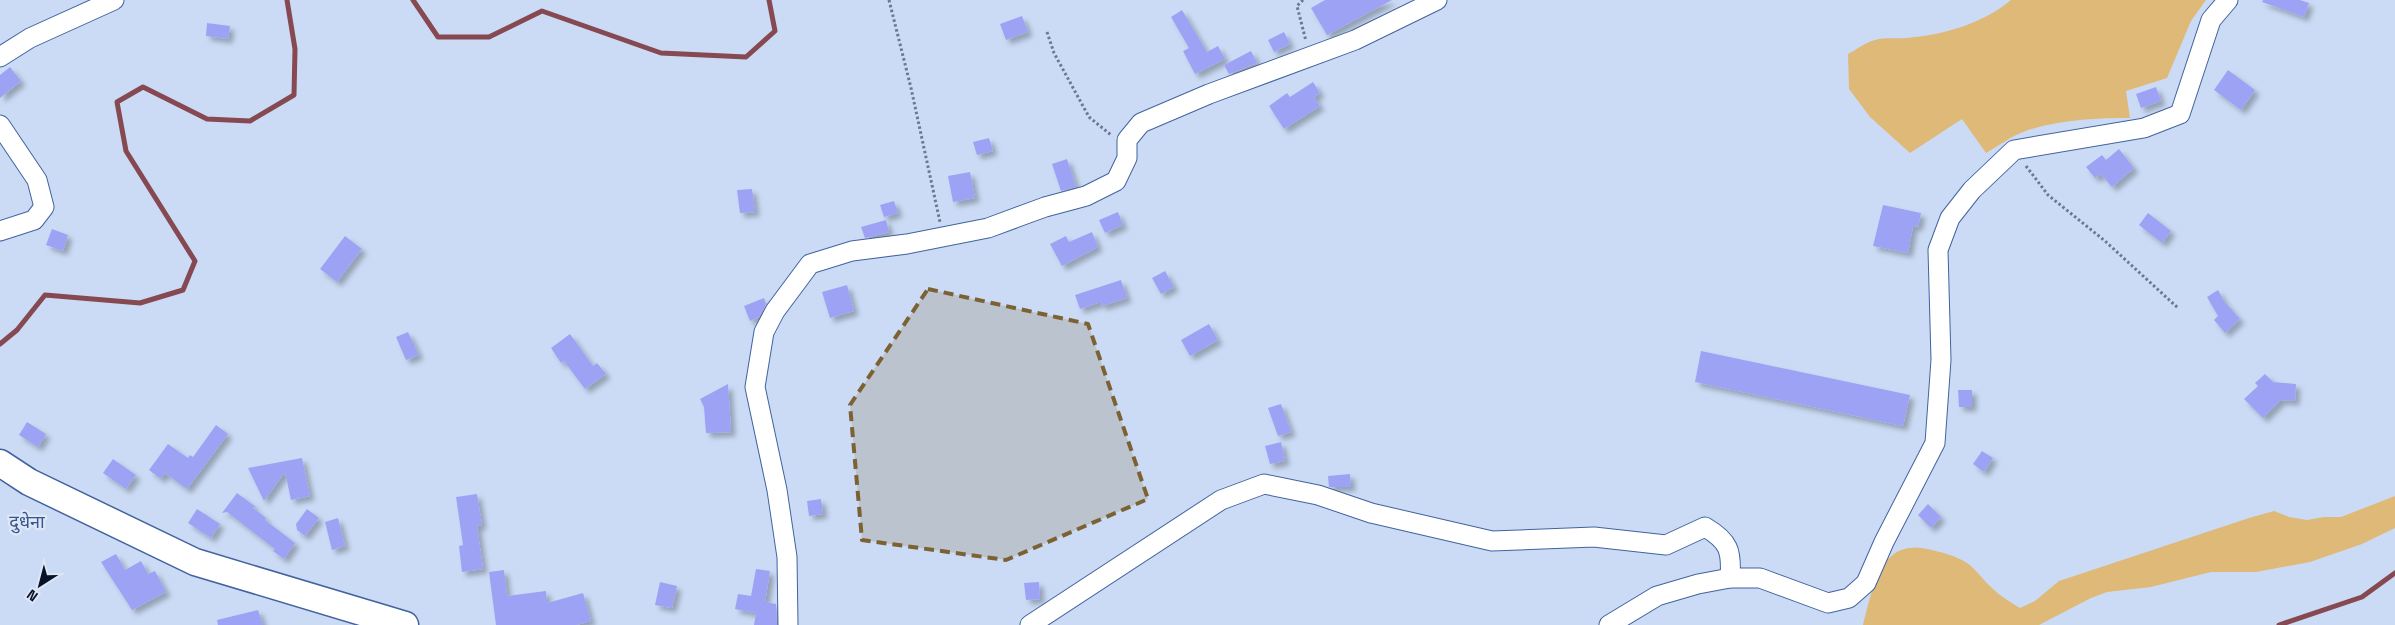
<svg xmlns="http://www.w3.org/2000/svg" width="2395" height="625" font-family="'Space Grotesk','Noto Sans Devanagari',sans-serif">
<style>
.green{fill:#deb978}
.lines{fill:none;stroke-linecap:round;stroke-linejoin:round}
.stream{stroke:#864951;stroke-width:5}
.building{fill:#9ea2f5;filter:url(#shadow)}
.minor-casing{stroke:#41639e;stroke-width:21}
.secondary-casing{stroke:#41639e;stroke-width:29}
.path{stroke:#6a7891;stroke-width:3;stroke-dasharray:2.5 2.5;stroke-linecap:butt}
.minor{stroke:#fff;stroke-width:19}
.secondary{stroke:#fff;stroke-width:26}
.marked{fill:#7c6233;fill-opacity:0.2;stroke:#7c6233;stroke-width:4;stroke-dasharray:10 6;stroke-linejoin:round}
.labels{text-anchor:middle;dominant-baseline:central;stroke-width:4.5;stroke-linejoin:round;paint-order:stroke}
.quarter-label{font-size:18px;fill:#34558f;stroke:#dfe7f5}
</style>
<defs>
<filter id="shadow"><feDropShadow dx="4.5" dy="4.5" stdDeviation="2.5" flood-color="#0004"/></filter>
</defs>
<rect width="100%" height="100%" fill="#cbdbf5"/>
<g class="green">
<path d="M2011,0H2206L2191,21L2167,78L2126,91L2130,118C2095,118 2045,120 2012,137C2003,142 1995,148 1986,153L1962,119L1910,153L1870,117L1849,89L1848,54C1856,50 1866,42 1875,40C1885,37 1897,39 1906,38C1943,35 1982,24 2011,0Z"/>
<path d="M2395,496V528L2362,544L2310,562L2256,572H2211L2151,587L2107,592L2091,598L2039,625H1863C1873,588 1880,535 1932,550C1944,553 1956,556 1967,563C1977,570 1983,580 1992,588C2000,596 2010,602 2020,608L2035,601L2059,581L2249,518L2274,511L2289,517L2307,520L2324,517H2341Z"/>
</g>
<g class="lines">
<g class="stream">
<polyline points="413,0 438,37 489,37 542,11 661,53 746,57 775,31 769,0"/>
<polyline points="0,344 17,330 45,295 140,303 183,290 195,261 126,151 117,102 143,87 207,119 250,121 294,95 295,49 287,0"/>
<polyline points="2279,625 2362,597 2395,573"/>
</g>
</g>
<g class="building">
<polygon points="1325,0 1392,0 1327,35 1311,8"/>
<polygon points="2263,0 2300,0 2309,3 2304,17 2262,2"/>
<polygon points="1182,10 1207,52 1218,46 1225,59 1195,74 1183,51 1189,48 1171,17"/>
<polygon points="1022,16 1028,32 1006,40 1000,24"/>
<polygon points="207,23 230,26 228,39 206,36"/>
<polygon points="1284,32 1290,44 1274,52 1268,40"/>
<polygon points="1251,51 1257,63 1229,74 1224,65"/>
<polygon points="10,67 21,81 0,98 0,75"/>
<polygon points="2228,70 2255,90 2241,110 2214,90"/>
<polygon points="1313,82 1320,93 1314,97 1320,106 1284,129 1269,106 1287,93 1290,97"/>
<polygon points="2156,87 2161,101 2141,108 2136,94"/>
<polygon points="989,138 993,151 977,155 973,142"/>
<polygon points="2119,149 2134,168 2112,187 2101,174 2095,178 2086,167 2102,155 2106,160"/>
<polygon points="1067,159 1076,187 1061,191 1052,164"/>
<polygon points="970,172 975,198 953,202 948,176"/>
<polygon points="752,189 755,212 740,213 737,190"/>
<polygon points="894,201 898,213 884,217 880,205"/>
<polygon points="1883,205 1921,213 1918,227 1913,226 1908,253 1873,246"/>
<polygon points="1118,212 1123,225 1105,233 1099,220"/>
<polygon points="2148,213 2171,231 2162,243 2139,225"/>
<polygon points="886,220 889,232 865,238 861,227"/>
<polygon points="52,229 68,235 63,251 46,245"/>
<polygon points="1092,232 1098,247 1062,266 1050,244 1066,236 1069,242"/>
<polygon points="345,236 362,249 337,282 320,269"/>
<polygon points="1165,271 1174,287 1161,294 1152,278"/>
<polygon points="1121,280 1127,298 1102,306 1101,302 1080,309 1075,295"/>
<polygon points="847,285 854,311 830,318 822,292"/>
<polygon points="2218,290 2224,301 2240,319 2225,333 2214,320 2218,316 2207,297"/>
<polygon points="764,298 766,304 759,317 750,321 744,306"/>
<polygon points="1209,324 1218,340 1190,356 1181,340"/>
<polygon points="408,332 419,355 406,360 396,337"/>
<polygon points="570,334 593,366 597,363 606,374 585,389 564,361 561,363 551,348"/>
<polygon points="1701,351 1910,395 1903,426 1695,382"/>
<polygon points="2265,374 2273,382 2296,384 2295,401 2281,400 2263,418 2244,399 2258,386 2255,383"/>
<polygon points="728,384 731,432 706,433 704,407 700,399"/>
<polygon points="1958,390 1972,390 1972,407 1959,407"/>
<polygon points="1281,404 1291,432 1278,436 1268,408"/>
<polygon points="27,422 46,434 38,447 19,435"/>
<polygon points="216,425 228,434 187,489 165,473 161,479 149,470 168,444 188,458 190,455 193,457"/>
<polygon points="1281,442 1285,461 1270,464 1265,446"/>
<polygon points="1982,451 1993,458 1984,472 1973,464"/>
<polygon points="302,458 310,496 291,500 285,472 264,501 248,468"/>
<polygon points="113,459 136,475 126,489 103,473"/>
<polygon points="1350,474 1351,487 1329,487 1328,476"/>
<polygon points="237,493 256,507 252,507 266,518 265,520 295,543 284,559 273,551 275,549 227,512 222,513"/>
<polygon points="477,494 482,525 477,526 483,569 462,572 459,546 463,545 456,497"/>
<polygon points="821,499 823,514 809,516 807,501"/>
<polygon points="1928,504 1941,517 1931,528 1918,515"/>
<polygon points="197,509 220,524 211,538 188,523"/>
<polygon points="307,509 319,518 305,536 297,530 296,524"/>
<polygon points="338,518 345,546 332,550 325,522"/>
<polygon points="116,554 125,570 141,561 148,574 155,571 166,592 132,610 101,562"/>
<polygon points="756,569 770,571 765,602 776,604 777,625 754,625 756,613 735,609 738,594 751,596"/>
<polygon points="504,570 507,596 546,591 547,603 583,593 591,621 576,625 496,625 489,572"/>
<polygon points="660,582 677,586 672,608 655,605"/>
<polygon points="1039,582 1040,599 1026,600 1024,583"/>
<polygon points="258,610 263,625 218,625 217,620"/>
</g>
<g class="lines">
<g class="minor-casing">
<g id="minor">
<polyline points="0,57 30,38 114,0"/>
<polyline points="0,125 37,180 44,207 34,220 0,231"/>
<polyline points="788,625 787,557 777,490 755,387 764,332 775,311 810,264 852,251 907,244 988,228 1045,207 1086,196 1116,181 1127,158 1127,140 1141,123 1209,94 1355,40 1437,0"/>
<path d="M1030,625L1221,500L1264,484L1318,495L1371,513L1492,541L1594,537L1666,545L1705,527C1729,541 1732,551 1730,578"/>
<polyline points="1609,625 1657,596 1698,584 1730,578 1760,578 1828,603 1849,598 1866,583 1884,542 1935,443 1941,360 1938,250 1950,218 1972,190 2014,150 2144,128 2180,114 2211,20 2228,0"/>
</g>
</g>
<g class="secondary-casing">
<polyline id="secondary" points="0,463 29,482 195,562 405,625"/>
</g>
<g class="path">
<polyline points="889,0 911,88 940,222"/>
<polyline points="1303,0 1297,6 1306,41"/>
<polyline points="1047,32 1054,53 1089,117 1111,135"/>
<polyline points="2026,166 2048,195 2105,241 2178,308"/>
</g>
<use href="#minor" class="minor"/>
<use href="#secondary" class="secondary"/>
</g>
<path class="marked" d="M928,289L1088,324L1148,499L1006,560L862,540L850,405Z"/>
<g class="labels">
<g class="quarter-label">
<text x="27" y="521">दुधेना</text>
</g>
</g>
<g transform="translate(40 585) rotate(216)" stroke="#dfe7f5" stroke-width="4" paint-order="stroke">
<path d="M0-4L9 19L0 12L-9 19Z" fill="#06122a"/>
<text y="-8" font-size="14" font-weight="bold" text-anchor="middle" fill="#06122a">N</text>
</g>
</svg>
